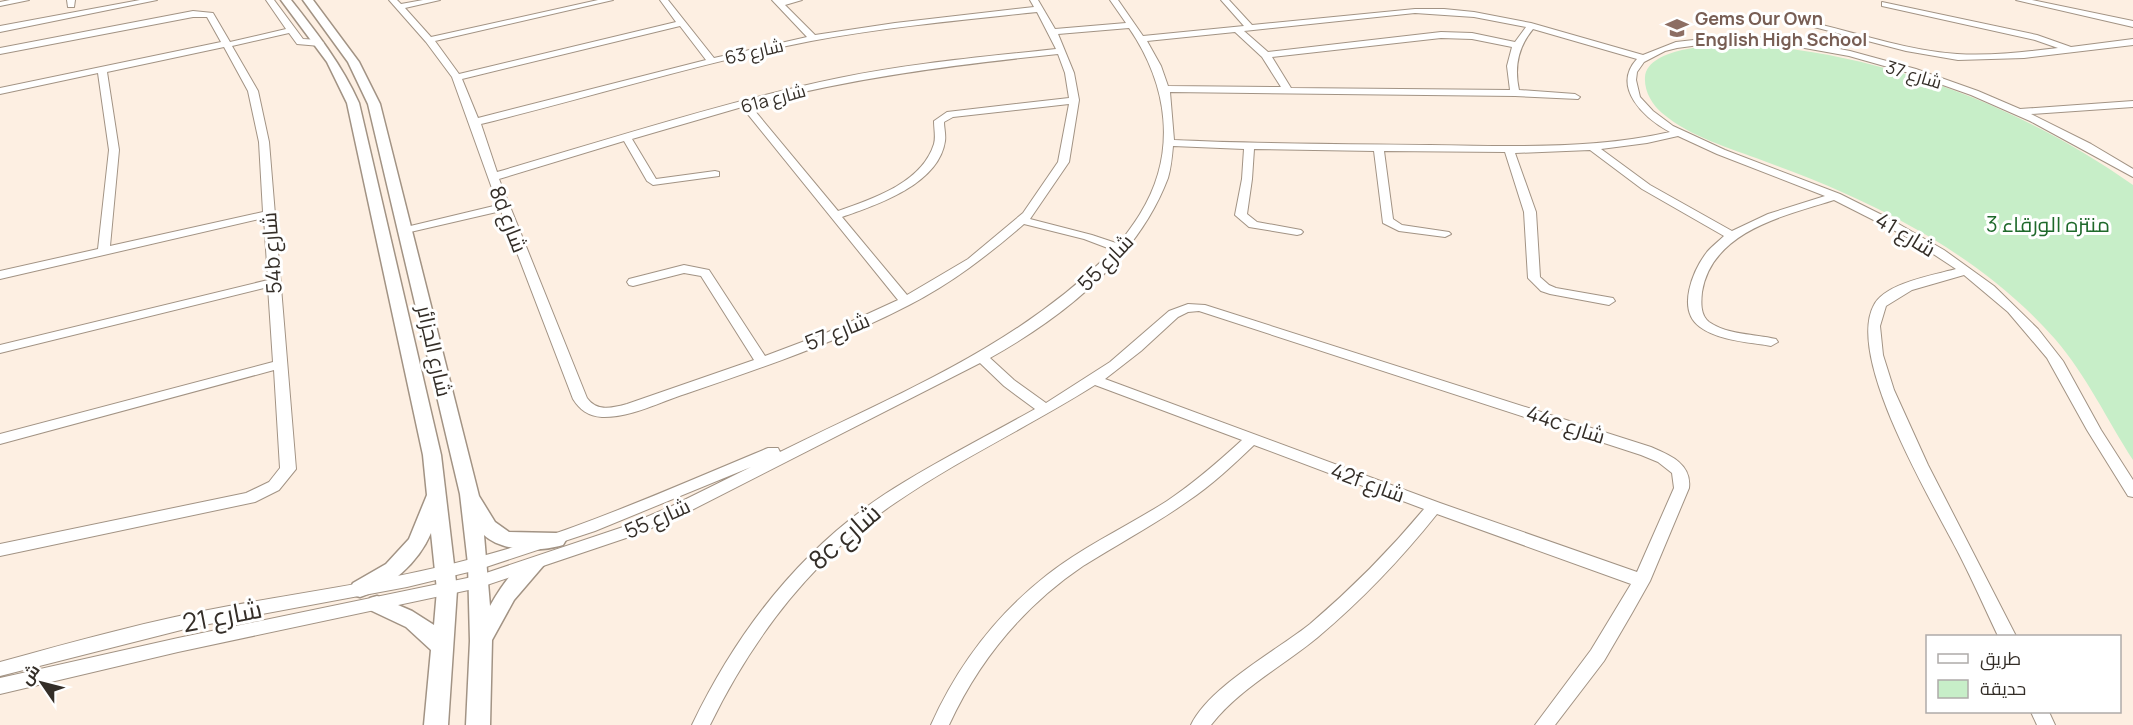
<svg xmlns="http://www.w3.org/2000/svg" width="2133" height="725" font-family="Manrope,Cairo,sans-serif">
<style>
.green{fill:#c7eec8}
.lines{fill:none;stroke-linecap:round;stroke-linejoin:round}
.minor-casing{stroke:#a29384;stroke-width:2}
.major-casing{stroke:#a29384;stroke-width:3}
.minor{fill:#fff;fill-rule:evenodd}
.major{fill:#fff;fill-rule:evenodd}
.labels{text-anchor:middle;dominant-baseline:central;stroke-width:6;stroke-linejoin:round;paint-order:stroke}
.far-education-label{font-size:18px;font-weight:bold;fill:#785e54;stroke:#fff;text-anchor:start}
.far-street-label{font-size:18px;fill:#342e28;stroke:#fff}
.street-label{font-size:21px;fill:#342e28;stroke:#fff}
.park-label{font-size:21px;fill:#1f692b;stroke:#fff}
.near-street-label{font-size:26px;fill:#342e28;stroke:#fff}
</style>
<rect width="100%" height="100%" fill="#fdefe2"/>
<path class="green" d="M1742,44C1881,53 2020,105 2133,185V460C2107,420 2087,376 2055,339C1998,274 1921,227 1844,193C1818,181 1791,171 1764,161C1730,148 1690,137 1662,113C1652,104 1644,91 1645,77C1648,46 1719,45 1742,44Z"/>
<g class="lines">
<g class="minor-casing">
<g id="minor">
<polygon points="10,0 29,0 0,6 0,2"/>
<polygon points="67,0 75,0 74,7 68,7"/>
<polygon points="140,0 157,0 0,32 0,26"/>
<path d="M266,0H274L303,39L320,40L324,43L320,46L297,44L289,33L232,46L258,91L269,142L296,469L279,490L255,502L0,556V544L246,493L269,482L280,468L274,370L0,444V434L273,362L268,287L0,353V345L268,280L264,218L0,279V271L98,249L109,150L98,73L0,94V88L221,42L207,17H193L0,54V48L193,11L213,13L230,42L286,29ZM224,47L248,91L259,142L263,212L110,246L119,150L107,72Z"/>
<path d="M389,0H397L401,4L423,0H440L405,8L431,37L598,0H613L435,41L459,74L676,22L660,0H668L714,58L807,37L772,0H802L785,5L815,35L895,23L1034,7L1030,0H1038L1055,29L1126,23L1110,0H1118L1143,36L1244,26L1221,0H1229L1252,25L1415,9H1444L1474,12L1531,23L1643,55L1676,42L1729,36L1788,39L1850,51L1916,69L1978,91L2020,109L2133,101V107L2031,114L2091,144L2133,169V177L2030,121L1971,95L1909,73L1849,56L1788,45L1729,41L1677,48L1665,51L1644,62L1637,72L1636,80L1640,97L1653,111L1673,126L1725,150L1840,194L1890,219L1944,250L1994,286L2038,329L2063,361L2101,430L2133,480V497L2128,496L2087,430L2047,358L2008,312L1964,275L1912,290L1886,306L1880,326L1883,355L1894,390L1928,465L2016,636H1998C1985,609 1973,581 1959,554C1933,503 1845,358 1874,305C1885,283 1934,275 1956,269L1909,238L1834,200C1784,216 1712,231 1702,292C1701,302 1700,315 1709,322C1728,335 1754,334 1776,339L1778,342L1771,346C1749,342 1719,341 1700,327C1676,310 1693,270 1707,252C1712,246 1719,241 1724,236L1642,189L1590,150L1515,153L1536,212L1540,277L1549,285L1556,288L1613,298L1615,301L1609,305L1550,294L1541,291L1528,278L1524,212L1505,152L1384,151L1393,219L1402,225L1449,232L1451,234L1445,237L1399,231L1383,223L1374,151L1254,149L1252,179L1247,214L1257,222L1301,230L1303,232L1301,234L1297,235L1249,227L1235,215L1242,179L1244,149L1173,146C1172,157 1171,168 1168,178C1138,258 1063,317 990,358L1014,380L1046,403L1110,362L1169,311L1188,304L1205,305L1651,447C1670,455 1692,464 1689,488L1650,581L1632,613L1604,661L1555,725H1535L1591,650L1631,584L1437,514C1401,559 1362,600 1318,637C1283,666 1239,689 1211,725H1191C1209,687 1276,651 1310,624C1351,589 1389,551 1424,509L1254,445C1233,465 1212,485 1188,501C1154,525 1118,544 1083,566C1024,606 979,660 949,725H931C958,665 995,616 1047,575C1084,546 1128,526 1167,501C1194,483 1218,462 1242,440L1095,385C1030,426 959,459 895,503C813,558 753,637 710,725H692C736,633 799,551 885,494C933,463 985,437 1035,409L1004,386L980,363L684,514L635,535L478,588L178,652L0,694V678L178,638L477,576L623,527L672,506L751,467L595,531L477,570L407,587L193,627L0,676V662C76,641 152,620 229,606C311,591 394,580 475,558C575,532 671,488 768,448H778L780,452C899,393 1019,346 1113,250L1084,239L1024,224C988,255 952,283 909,305C838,342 761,368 685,394C660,402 630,418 602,417C588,416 580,410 573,399L501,211L406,233L400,230L402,228L498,205L452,77L426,42ZM1037,12L1056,49C984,57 911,63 839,78C723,102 610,139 497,172L481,124C591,97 700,63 811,41C886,27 962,20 1037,12ZM1415,13L1474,17L1526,27L1515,42L1472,33L1441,32L1268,52L1244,31ZM680,26L706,60L478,118L462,79ZM1129,28C1168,85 1178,153 1140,214C1134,224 1126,234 1119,244L1092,235L1030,219L1069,162L1079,100L1074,73L1058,34ZM1533,29L1637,59C1611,87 1644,118 1670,132C1591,150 1510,146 1430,145C1345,144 1259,144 1174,140L1170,92L1515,96L1578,99L1580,97L1575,94L1519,90C1514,67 1518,47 1533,29ZM1235,32L1262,57L1281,87L1168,86L1161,66L1147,41ZM1441,38L1472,39L1512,47L1507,66L1510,90L1291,88L1272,57ZM1058,54L1065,73L1069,98L947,112L934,121C934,129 936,137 934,144C922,183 872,199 838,211L750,105C851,78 954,65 1058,54ZM1069,104L1058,162L1023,213L968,259L907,295L842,217C877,205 939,184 945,141C946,135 944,128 944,122L953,117ZM742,107L898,300L826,333L765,356L709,270L684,265L629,279L627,282L629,285L633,286L684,273L701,276L754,360L627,404C612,408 597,412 587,398L499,179L624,141L647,181L653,185L719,176V172L715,171L656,179L632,139ZM1678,136L1717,154L1825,196L1768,214L1732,231L1650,185L1601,149L1647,143ZM1199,311L1641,455L1658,462L1672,473L1674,488L1637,572L1440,503L1105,379L1141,351L1178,317L1188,312Z"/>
<polygon points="2016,0 2032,0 2133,21 2133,27"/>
<path d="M1882,2L2037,35L2071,47L2133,39V45L2024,58L1958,60L1906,51L1814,27L1818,24C1864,35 1910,51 1957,54C1991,56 2025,52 2058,48L2035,40L1882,6Z"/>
<polygon points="2031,712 2049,712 2055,725 2037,725"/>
</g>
</g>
<g class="major-casing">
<g id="major">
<path d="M281,0H291C317,33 342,65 359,103L441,455L457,590L448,725H424L431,650L406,627L370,610L367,604L370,598L377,596L412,611L434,625L437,590L431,533C418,563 391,587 360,597L353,595L350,589L353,583L386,564L409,539L427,495L423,455L347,103L327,62Z"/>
<path d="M303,0H313L359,62L380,104L479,496L495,522L509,532L556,533L563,535L566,540L563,545C540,552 502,552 484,535L490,606C499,590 521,553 541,560L544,565L514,600L492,640L490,725H466L470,641L468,564L460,494L368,104L348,62Z"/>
</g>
</g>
<use href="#minor" class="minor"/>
<use href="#major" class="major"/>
</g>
<defs>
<g id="school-bare" transform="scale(1.8)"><path d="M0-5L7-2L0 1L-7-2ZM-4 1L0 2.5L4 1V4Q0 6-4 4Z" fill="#8d6e63" stroke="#fff" stroke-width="2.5" paint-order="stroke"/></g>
</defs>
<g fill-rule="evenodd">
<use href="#school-bare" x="1677" y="28"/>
</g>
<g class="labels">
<g class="far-education-label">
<text x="1695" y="18">Gems Our Own<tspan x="1695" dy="21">English High School</tspan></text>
</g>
<g class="far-street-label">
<text transform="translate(754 51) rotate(-13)">شارع 63</text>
<text transform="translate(1914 74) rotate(17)">شارع 37</text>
<text transform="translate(773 98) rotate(-15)">61a شارع</text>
</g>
<g class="street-label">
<text transform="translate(509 219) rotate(69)">8d شارع</text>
<text transform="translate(1906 234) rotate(31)">شارع 41</text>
<text transform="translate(271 253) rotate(-94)">54b شارع</text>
<text transform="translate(1105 262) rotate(-46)">شارع 55</text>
<text transform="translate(837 331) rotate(-22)">شارع 57</text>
<text transform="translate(435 351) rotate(77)">شارع الجزائر</text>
<text transform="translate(1566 424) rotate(18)">44c شارع</text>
<text transform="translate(1368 482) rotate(20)">42f شارع</text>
<text transform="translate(657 518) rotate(-24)">شارع 55</text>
</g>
<g class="park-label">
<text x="2048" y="224">منتزه الورقاء 3</text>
</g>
<g class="near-street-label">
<text transform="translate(844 536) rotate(-41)">8c شارع</text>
<text transform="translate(222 615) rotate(-11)">شارع 21</text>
</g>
</g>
<rect x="1926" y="635" width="195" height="78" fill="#ffffff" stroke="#aeaba9" stroke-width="1.5"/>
<rect x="1938" y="654" width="30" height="9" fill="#ffffff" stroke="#aeaba9" stroke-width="1.5"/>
<text x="1980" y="665" font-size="18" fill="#342e28">طريق</text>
<rect x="1938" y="680" width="30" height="18" fill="#c7eec8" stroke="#aeaba9" stroke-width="1.5"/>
<text x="1980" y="695" font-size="18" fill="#342e28">حديقة</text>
<g transform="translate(42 683) rotate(305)" stroke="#ffffff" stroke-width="4.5" paint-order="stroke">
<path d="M0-4.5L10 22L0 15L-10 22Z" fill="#342e28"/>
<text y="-9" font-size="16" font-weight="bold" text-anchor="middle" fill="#342e28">ش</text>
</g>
</svg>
